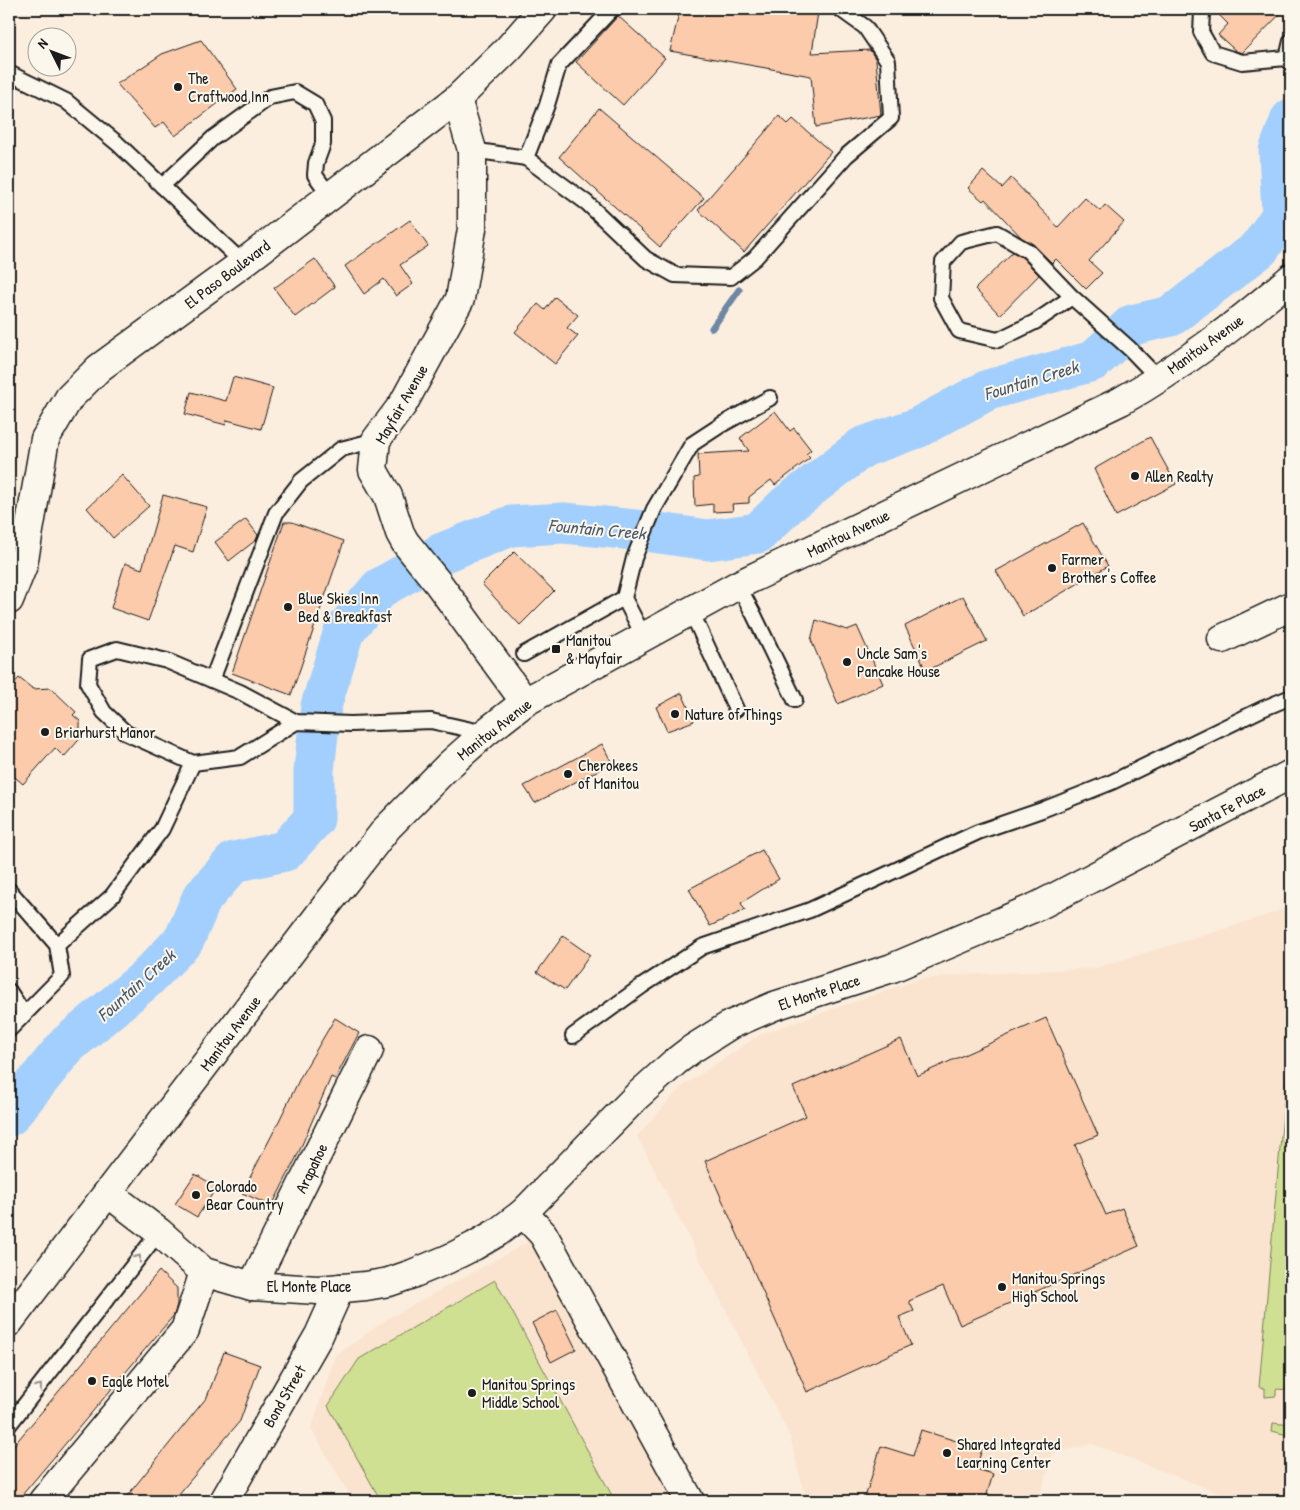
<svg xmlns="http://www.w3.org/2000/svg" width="1300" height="1510" font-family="'Patrick Hand',sans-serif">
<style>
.built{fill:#fbe4cf}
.green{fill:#d0e093;stroke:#767e58}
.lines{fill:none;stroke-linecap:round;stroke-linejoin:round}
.stream{stroke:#6d87a4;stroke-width:7}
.river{stroke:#a3cffe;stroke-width:41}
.building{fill:#fccbab;stroke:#1c1c1c}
.lane-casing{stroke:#1c1c1c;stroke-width:18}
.street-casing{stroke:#1c1c1c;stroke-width:31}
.secondary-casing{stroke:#1c1c1c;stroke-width:31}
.lane{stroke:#fbf7ec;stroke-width:14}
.street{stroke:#fbf7ec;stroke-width:28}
.secondary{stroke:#fbf7ec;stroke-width:28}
.oneway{stroke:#97948e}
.poi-dot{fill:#1c1c1c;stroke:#fbf7ec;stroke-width:2}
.labels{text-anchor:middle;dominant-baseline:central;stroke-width:4;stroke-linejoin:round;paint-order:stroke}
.poi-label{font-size:16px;fill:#1c1c1c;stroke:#fbf7ec;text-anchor:start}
.street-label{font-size:16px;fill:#1c1c1c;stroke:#fbf7ec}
.water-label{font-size:18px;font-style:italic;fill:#4b5b6b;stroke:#fbf7ec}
</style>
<rect width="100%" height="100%" fill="#fbeedf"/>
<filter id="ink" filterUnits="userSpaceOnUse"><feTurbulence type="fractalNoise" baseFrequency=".02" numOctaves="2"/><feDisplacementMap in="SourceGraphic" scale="10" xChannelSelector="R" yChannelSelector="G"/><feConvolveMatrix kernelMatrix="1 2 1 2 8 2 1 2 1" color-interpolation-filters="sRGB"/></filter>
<g filter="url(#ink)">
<g class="built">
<polygon points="1291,907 1291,1501 1239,1501 1092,1444 1054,1453 1038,1501 806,1501 790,1437 637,1136 681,1087 761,1034 919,979 959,975 1095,968 1224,929"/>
<polygon points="543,1234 676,1501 353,1501 311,1429 335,1356 387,1319"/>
</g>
<g class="green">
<polygon points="1291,1022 1291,1390 1277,1389 1276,1390 1276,1396 1265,1397 1265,1388 1259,1387"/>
<polygon points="495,1280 615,1501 381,1501 328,1406 359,1359"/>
<polygon points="1291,1422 1291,1436 1272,1431 1273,1423 1281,1424"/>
</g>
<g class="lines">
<polyline class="stream" points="712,328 739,290"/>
<polyline class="river" points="9,1116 67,1045 147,978 184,940 202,898 234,862 285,851 314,819 314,771 321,706 344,631 380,588 442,553 511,526 564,523 645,531 708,540 758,533 787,505 863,447 917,428 988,390 1093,361 1132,325 1171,316 1259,249 1282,215 1279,151 1291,119"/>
</g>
<g class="building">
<polygon points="680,9 803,9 818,12 812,53 870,50 876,60 881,115 816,127 811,76 670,51"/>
<polygon points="1214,9 1285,9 1242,53 1236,51 1218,35 1228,24 1214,10"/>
<polygon points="618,16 665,58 623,105 576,62"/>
<polygon points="201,40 237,89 175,136 164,122 155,128 117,84 162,54"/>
<polygon points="599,108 704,198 660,247 559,157"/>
<polygon points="779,116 788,124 793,119 831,152 744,252 698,210"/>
<polygon points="983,171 1002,188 1011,178 1058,227 1085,198 1100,211 1105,205 1124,222 1089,261 1102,273 1086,289 1056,259 1052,263 1034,245 1022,238 985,199 983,201 968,188"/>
<polygon points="410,220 428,246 400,265 413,284 396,296 384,279 364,294 345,266"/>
<polygon points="1013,252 1023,258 1039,275 1000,315 975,289"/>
<polygon points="315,259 335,287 295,317 274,288"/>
<polygon points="555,297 578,315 567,328 578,336 555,364 515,332 538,304 545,310"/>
<polygon points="233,377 273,388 261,429 227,420 226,425 185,414 191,392 226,401"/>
<polygon points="775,411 790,431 794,428 811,450 806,454 810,458 775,485 771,480 749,497 749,503 732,504 733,511 713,512 713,504 695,506 694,478 699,477 698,454 749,451 740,438"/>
<polygon points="1150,437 1176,484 1116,516 1094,469"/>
<polygon points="122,475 149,506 113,538 87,508"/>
<polygon points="163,495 207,507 193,552 175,546 148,621 111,608 125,563 142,569"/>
<polygon points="246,519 258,535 256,540 229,561 215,542"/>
<polygon points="284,522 292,522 344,541 291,695 232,673"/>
<polygon points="1083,523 1108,566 1023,616 996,571"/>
<polygon points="514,552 554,591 520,625 482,584"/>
<polygon points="963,596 987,641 926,671 905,626"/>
<polygon points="816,620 847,630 857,626 883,684 838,704 811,640"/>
<polygon points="19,678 33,689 51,688 76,712 73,715 80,721 80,730 84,734 64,757 55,748 23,784 9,772 9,689"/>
<polygon points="682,693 694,721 667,731 656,707"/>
<polygon points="602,744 612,763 535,803 524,786"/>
<polygon points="762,850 779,879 741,903 745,910 710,926 689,889"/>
<polygon points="563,936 590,955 565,990 537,972"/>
<polygon points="335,1018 359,1033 335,1079 331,1077 298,1154 272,1206 242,1193 275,1129 302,1074"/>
<polygon points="1046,1018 1098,1135 1075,1145 1106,1215 1122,1208 1139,1246 960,1325 943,1286 909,1301 914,1311 899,1317 911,1345 807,1392 705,1161 806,1116 793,1087 901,1039 917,1076"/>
<polygon points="195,1174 217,1187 197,1217 175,1204"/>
<polygon points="159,1271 177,1288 177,1304 174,1315 17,1501 9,1501 9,1451"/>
<polygon points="557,1310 576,1349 551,1362 532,1323"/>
<polygon points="224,1352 260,1365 240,1421 173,1501 123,1501 207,1397"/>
<polygon points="921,1430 982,1449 976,1469 993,1474 985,1501 864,1501 881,1446 913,1456"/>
</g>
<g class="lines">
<g class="lane-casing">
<g id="lane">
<polyline points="612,9 559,65 547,105 526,158 587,203 646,259 675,275 731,277 755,258 846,156 891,118 888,61 865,27 840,9"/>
<polyline points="1205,9 1202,12 1201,32 1213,53 1242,62 1287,58"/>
<polyline points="1291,64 1287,58 1291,41"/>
<polyline points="9,73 66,101 117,143 243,263"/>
<polyline points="472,150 526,158"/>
<polyline points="162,186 213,138 270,97 295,92 315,104 323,121 323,144 316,163 315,175 330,196"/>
<polyline points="1072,297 1035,322 998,340 959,331 941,298 943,262 961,242 997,233 1028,251 1072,297 1130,349 1158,378"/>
<polyline points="738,585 754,615 795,700"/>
<polyline points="691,611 736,709"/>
<polyline points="644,637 624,598 634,558 654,509 692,444 721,425 770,398"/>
<polyline points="524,654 624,598"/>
<polyline points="212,680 276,513 301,481 341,449 376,440"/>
<polyline points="296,722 240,757 193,763 126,733 104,712 88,684 90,659 117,649 167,661 240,692 296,722 351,724 431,721 485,733"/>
<polyline points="9,890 57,945 62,976 9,1030"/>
<polyline points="57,945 112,896 162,829 193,763"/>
<polyline points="9,991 24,1014"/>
<polyline points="573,1036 642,986 702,947 810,910 978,832 1042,810 1112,782 1262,709 1291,697"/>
<polyline points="9,1425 159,1232"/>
</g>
</g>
<g class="street-casing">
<g id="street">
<polyline points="457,99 472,150 472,229 460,299 403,404 376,440 373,470 388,496 400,533 405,542 438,583 525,702"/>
<polyline points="1222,639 1291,606"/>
<polyline points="108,1193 159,1232 204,1272 252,1286 318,1290 366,1286 389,1282 412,1274 448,1259 474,1246 498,1232 523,1213 543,1234 690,1501"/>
<polyline points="523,1213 637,1096 675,1062 692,1049 730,1025 774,1006 892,968 1038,906 1291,774"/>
<polyline points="252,1286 369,1050"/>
<polyline points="43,1501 185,1330 204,1272"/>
<polyline points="224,1501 319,1335 340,1288"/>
</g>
</g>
<g class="secondary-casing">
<g id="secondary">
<polyline points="9,600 23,565 45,439 69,398 99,368 243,263 457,99 508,49 543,9"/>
<path d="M9,1322L329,902L387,828L448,766L485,733L525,702L738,585L1121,401C1182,367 1238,323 1291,278"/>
</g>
</g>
<use href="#lane" class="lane"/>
<use href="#street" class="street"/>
<use href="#secondary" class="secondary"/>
</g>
<defs><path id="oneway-chevron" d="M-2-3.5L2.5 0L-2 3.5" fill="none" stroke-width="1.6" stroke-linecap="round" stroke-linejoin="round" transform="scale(1.25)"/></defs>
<g class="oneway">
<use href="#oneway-chevron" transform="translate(138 1258) rotate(-52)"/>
<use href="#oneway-chevron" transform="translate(39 1387) rotate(-52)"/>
</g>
</g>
<g class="poi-dot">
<circle cx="178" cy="87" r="5"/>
<circle cx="1135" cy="476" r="5"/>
<circle cx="1052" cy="568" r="5"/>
<circle cx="288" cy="607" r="5"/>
<rect x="551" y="644" width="10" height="10" rx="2.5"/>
<circle cx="847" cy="662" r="5"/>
<circle cx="675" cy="714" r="5"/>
<circle cx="45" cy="732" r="5"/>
<circle cx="568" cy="774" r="5"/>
<circle cx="196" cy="1195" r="5"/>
<circle cx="1002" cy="1287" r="5"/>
<circle cx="92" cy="1381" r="5"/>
<circle cx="472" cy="1393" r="5"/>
<circle cx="947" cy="1453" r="5"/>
</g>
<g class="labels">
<g class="poi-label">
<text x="188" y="78">The<tspan x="188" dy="18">Craftwood Inn</tspan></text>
<text x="1145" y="476">Allen Realty</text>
<text x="1062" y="559">Farmer<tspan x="1062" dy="18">Brother's Coffee</tspan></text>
<text x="298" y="598">Blue Skies Inn<tspan x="298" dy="18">Bed &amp; Breakfast</tspan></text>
<text x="566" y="640">Manitou<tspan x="566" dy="18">&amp; Mayfair</tspan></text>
<text x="857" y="653">Uncle Sam's<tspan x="857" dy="18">Pancake House</tspan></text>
<text x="685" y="714">Nature of Things</text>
<text x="55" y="732">Briarhurst Manor</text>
<text x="578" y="765">Cherokees<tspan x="578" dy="18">of Manitou</tspan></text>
<text x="206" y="1186">Colorado<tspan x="206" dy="18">Bear Country</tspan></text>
<text x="1012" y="1278">Manitou Springs<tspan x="1012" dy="18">High School</tspan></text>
<text x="102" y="1381">Eagle Motel</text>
<text x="482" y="1384">Manitou Springs<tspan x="482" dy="18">Middle School</tspan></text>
<text x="957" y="1444">Shared Integrated<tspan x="957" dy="18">Learning Center</tspan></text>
</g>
<g class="street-label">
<text transform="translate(227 274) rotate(-37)">El Paso Boulevard</text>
<text transform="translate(1205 344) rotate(-36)">Manitou Avenue</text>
<text transform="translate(401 404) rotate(-60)">Mayfair Avenue</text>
<text transform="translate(848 533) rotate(-26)">Manitou Avenue</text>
<text transform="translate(494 729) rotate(-38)">Manitou Avenue</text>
<text transform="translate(1227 808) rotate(-28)">Santa Fe Place</text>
<text transform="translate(819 992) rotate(-18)">El Monte Place</text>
<text transform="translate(230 1033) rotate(-53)">Manitou Avenue</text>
<text transform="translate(311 1168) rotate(-64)">Arapahoe</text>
<text x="309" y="1286">El Monte Place</text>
<text transform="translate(284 1396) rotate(-60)">Bond Street</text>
</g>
<g class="water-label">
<text transform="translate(1031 380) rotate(-17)">Fountain Creek</text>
<text transform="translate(597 529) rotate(5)">Fountain Creek</text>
<text transform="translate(136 985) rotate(-42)">Fountain Creek</text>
</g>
</g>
<rect width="1300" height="1510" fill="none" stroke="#fbf7ec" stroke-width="30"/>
<rect x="15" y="15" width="1270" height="1480" fill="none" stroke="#1c1c1c" stroke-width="2" filter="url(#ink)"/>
<g transform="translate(52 52) rotate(312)"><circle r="24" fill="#fbf7ec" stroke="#a29f99"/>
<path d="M0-4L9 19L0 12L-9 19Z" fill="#1c1c1c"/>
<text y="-8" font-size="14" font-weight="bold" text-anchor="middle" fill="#1c1c1c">N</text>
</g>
</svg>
